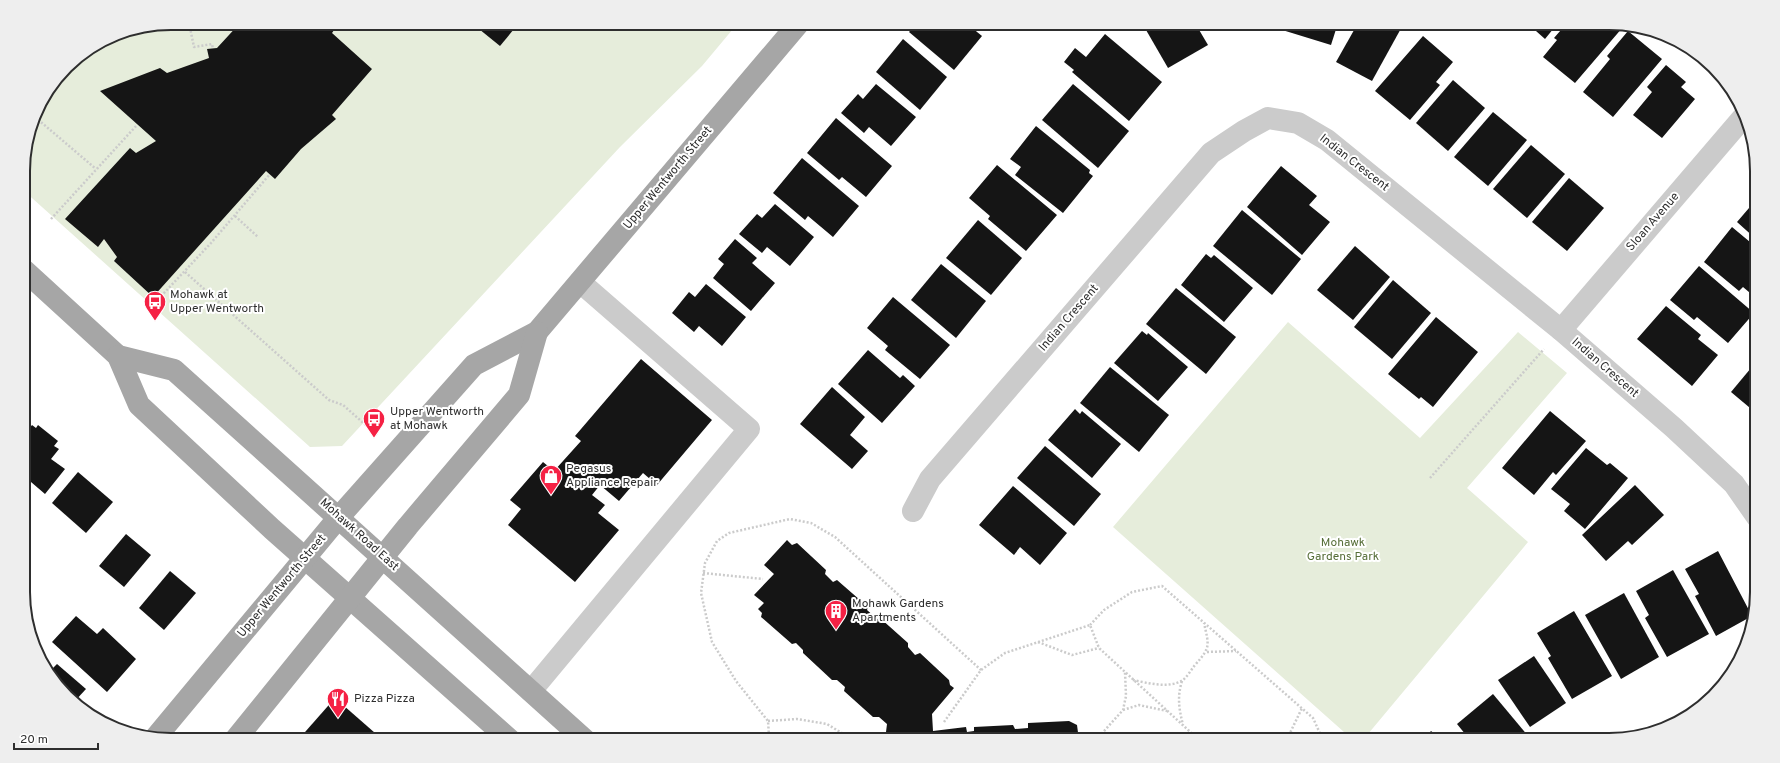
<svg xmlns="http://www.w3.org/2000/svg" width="1780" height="763" font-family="Overpass,sans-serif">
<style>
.green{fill:#e6eddb}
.building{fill:#151515}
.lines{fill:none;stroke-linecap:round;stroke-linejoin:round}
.path{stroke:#cbcbcb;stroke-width:2.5;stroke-dasharray:2 2;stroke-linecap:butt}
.minor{stroke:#cbcbcb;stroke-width:22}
.major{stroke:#a6a6a6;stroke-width:22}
.labels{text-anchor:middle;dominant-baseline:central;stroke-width:4;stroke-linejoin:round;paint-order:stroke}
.street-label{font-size:12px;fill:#2e2e2e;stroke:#fff}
.poi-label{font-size:12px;fill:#2e2e2e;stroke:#fff;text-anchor:start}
.park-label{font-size:12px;fill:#566e38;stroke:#fff}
.rim{fill:none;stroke:#2e2e2e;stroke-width:2}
</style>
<rect width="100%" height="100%" fill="#fff"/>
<g class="green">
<polygon points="171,23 738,23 702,66 620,147 342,446 310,447 23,190 23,161 38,106 73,60 114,34"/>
<polygon points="1288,322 1420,438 1518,332 1567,373 1467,488 1528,542 1363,740 1353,740 1113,527"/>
</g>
<g class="building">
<polygon points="240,23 339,23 332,33 372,69 332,115 336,119 301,149 275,179 266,171 153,297 114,261 117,257 104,239 98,247 65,219 130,148 136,153 156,141 100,91 160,68 167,73 209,58 207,49 217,48"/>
<polygon points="484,23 519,23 500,46 479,29"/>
<polygon points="917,23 966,23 982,36 954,70 909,32"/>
<polygon points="1142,23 1195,23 1208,45 1168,68"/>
<polygon points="1219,23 1273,23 1273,29 1219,28"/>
<polygon points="1281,23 1338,23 1331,45 1279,29"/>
<polygon points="1358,23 1404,23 1372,81 1336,62"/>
<polygon points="1527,23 1558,23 1545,39"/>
<polygon points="1567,23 1609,23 1623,27 1575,83 1543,57 1557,40 1554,38"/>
<polygon points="1628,31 1662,59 1613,117 1583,92 1610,59 1607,56"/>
<polygon points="1105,34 1162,82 1129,121 1072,72 1074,70 1064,62 1075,48 1086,57"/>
<polygon points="1423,36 1453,62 1436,82 1440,85 1410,120 1375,91"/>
<polygon points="903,39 947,77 920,110 876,72"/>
<polygon points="1666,65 1686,82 1681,87 1695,99 1662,138 1633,115 1652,92 1647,87"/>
<polygon points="1453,80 1485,108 1448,151 1416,123"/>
<polygon points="876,84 916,117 891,146 869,127 864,133 841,113 858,94 863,99"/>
<polygon points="1073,84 1129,131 1098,168 1042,120"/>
<polygon points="1493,112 1527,140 1488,186 1454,157"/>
<polygon points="836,118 892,166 866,197 842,177 839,180 807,153"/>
<polygon points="1036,126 1090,170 1089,173 1093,176 1063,213 1015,175 1021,167 1010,159"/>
<polygon points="1531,145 1565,174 1527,218 1493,189"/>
<polygon points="802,158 859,206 833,237 808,216 805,220 773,193"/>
<polygon points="997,165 1057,215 1026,251 988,219 990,216 969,198"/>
<polygon points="1281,166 1317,196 1309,205 1330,222 1302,255 1247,207"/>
<polygon points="1569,178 1604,208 1567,251 1532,222"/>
<polygon points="775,204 814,237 790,266 767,247 762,253 739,234 757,214 762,218"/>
<polygon points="1749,208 1754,213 1756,211 1756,239 1737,222"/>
<polygon points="1242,210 1301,259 1272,295 1213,246"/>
<polygon points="978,220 1022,258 991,295 946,258"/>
<polygon points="1732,227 1756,247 1756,298 1743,287 1739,291 1704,262"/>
<polygon points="735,239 757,258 752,263 775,283 751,311 713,278 724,264 718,259"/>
<polygon points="1355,246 1390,277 1353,320 1317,290"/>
<polygon points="1206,254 1211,258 1214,255 1253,288 1224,322 1181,285"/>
<polygon points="941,264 986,301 956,338 911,300"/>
<polygon points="1699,266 1754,313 1728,343 1697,317 1694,320 1670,300"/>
<polygon points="1393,280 1431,313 1392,359 1354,327"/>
<polygon points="706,284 746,317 722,346 699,326 694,332 672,313 689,292 695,297"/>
<polygon points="1176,288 1236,337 1206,374 1146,324"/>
<polygon points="893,297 950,345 920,379 885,350 888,346 867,328"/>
<polygon points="1666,306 1701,335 1698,339 1718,355 1692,386 1637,339"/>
<polygon points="1436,317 1478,352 1433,407 1421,397 1419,399 1388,374"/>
<polygon points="1142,331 1147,335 1148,333 1188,367 1158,401 1114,363"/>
<polygon points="868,350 900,378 903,375 915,386 882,423 838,384"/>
<polygon points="641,359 712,420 657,485 643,473 619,501 600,485 592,495 605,505 598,513 619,530 575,582 508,525 521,509 510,500 543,462 554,471 581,441 575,436"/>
<polygon points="1756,362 1756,413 1731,392"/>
<polygon points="1110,367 1169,415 1139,452 1080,403"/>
<polygon points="832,387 865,417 850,435 868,451 852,469 800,424"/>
<polygon points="1075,409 1080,414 1082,411 1121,444 1092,478 1048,440"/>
<polygon points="1550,411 1586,441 1556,475 1553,472 1534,495 1502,468"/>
<polygon points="32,425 36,428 38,425 58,441 54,446 59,449 51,459 65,469 45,494 31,482 29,486 24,482 24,435"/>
<polygon points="1045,446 1101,494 1074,526 1017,478"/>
<polygon points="1586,448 1607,465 1610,463 1628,478 1585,529 1564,511 1570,504 1551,489"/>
<polygon points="78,472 113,502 86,533 52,503"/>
<polygon points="1635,485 1664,515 1632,545 1628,541 1606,561 1582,535"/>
<polygon points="1013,486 1067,533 1040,565 1020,547 1014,555 979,525"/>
<polygon points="126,534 151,555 124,587 99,566"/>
<polygon points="787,540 792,545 797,543 826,570 825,574 833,582 837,580 868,607 867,610 877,619 880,618 908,643 908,647 915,655 920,653 949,680 950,685 954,688 932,714 933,731 966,727 967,732 974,731 974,727 1013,725 1015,729 1028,728 1028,723 1069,721 1077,725 1079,740 885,740 887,724 879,717 873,717 844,691 845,687 837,680 832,680 803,653 803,650 796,643 792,644 761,617 762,613 758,609 764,603 754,595 774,574 764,565"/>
<polygon points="1718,551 1752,616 1716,636 1695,596 1699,594 1685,569"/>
<polygon points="1673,570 1709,634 1667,657 1645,618 1649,615 1636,591"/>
<polygon points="170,571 196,593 164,630 139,608"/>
<polygon points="1624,593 1659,657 1621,679 1585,615"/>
<polygon points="1574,611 1612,676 1572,699 1548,658 1551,656 1537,633"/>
<polygon points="76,616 97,634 103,628 136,659 107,692 52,642"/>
<polygon points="1534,656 1566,703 1530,727 1498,680"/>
<polygon points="57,664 86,689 74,702 54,682 48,673"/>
<polygon points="1493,694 1529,737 1525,740 1470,740 1457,724"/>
<polygon points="335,698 383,740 298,740"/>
<polygon points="1431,731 1442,740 1423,740"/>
<polygon points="1109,733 1113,736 1117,736 1121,740 1102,740"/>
</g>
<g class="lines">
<g class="path">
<polyline points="189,23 194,47 212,44 213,49"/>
<polyline points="35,117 96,169"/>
<polyline points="235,216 258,237"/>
<polyline points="51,219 137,125"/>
<polyline points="185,272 329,400 343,405 377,435"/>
<polyline points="150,308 211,243 270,174"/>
<polyline points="1430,478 1544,349"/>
<polyline points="703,573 763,579"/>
<polyline points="1090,625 1104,610 1132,592 1162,586 1313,718 1323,740"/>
<polyline points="1038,642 1072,655 1099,648"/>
<polyline points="1207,652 1236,651"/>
<path d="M1133,680C1147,683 1170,689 1183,680C1187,677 1191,670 1195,665C1211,647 1209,646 1204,623"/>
<path d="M1182,681C1177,697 1179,709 1183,725"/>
<polyline points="1123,710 1139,705 1167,711"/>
<polyline points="768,721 797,719 827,724 853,740"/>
<polyline points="944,722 981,670 1005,653 1090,625 1099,648 1199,740"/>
<polyline points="767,740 769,736 768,721 736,681 712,642 701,593 705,563 717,541 729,533 790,519 811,523 835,537 981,670"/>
<polyline points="1096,740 1123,710 1126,696 1125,672"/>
<polyline points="1291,740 1290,733 1302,708"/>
</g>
<g class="minor">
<polyline points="1561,330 1746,114"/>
<polyline points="913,511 930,479 1211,153 1244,131 1268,118 1298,123 1327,140 1561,330 1674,428 1734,484 1757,517"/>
<polyline points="531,691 749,429 580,282"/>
</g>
<g class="major">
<polyline points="24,270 118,356 139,405 272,529 510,740"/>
<polyline points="118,356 174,370 585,740"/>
<polyline points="156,737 339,517 474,365 537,332 799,23"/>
<polyline points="235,740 408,526 519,395 537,332"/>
</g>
</g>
<defs>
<g id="bus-pin" transform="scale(1.15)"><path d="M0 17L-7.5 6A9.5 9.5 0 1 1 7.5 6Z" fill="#f52144" stroke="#fff"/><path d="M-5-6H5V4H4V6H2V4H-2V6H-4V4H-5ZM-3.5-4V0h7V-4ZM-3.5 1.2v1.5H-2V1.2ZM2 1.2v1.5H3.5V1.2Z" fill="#fff"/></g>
<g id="shop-pin" transform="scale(1.15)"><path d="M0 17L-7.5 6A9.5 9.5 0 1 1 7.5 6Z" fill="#f52144" stroke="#fff"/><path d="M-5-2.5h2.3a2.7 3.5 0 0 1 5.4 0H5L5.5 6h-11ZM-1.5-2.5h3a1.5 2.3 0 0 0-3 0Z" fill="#fff"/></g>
<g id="building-pin" transform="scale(1.15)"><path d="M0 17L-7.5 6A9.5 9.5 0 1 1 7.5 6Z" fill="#f52144" stroke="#fff"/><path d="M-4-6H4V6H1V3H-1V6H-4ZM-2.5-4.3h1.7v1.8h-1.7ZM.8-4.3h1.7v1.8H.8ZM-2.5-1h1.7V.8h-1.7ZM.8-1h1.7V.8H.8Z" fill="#fff"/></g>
<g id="restaurant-pin" transform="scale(1.15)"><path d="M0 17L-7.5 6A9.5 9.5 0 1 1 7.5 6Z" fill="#f52144" stroke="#fff"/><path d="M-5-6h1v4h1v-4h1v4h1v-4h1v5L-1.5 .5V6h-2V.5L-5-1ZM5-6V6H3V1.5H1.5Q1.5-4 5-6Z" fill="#fff"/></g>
</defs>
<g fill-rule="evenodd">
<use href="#bus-pin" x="155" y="302"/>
<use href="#bus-pin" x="374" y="419"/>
<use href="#shop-pin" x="551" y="476"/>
<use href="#building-pin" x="836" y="611"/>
<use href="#restaurant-pin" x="338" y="699"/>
</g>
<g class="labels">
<g class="street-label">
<text transform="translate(1354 163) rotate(38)">Indian Crescent</text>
<text transform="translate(668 178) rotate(-50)">Upper Wentworth Street</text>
<text transform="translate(1653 222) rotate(-49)">Sloan Avenue</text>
<text transform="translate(1069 318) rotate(-49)">Indian Crescent</text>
<text transform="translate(1605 368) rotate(41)">Indian Crescent</text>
<text transform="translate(359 535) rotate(42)">Mohawk Road East</text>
<text transform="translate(282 586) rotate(-50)">Upper Wentworth Street</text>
</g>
<g class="poi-label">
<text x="170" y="295">Mohawk at<tspan x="170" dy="14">Upper Wentworth</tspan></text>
<text x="390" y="412">Upper Wentworth<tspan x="390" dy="14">at Mohawk</tspan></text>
<text x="566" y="469">Pegasus<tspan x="566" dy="14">Appliance Repair</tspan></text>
<text x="852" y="604">Mohawk Gardens<tspan x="852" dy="14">Apartments</tspan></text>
<text x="354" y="699">Pizza Pizza</text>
</g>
<g class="park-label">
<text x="1343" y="543">Mohawk<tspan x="1343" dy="14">Gardens Park</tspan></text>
</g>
</g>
<path d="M0 0H1780V763H0ZM171 30H1609A141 141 0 0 1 1750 171V592A141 141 0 0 1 1609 733H171A141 141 0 0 1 30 592V171A141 141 0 0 1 171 30Z" fill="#eee" fill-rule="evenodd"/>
<path class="rim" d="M171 30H1609A141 141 0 0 1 1750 171V592A141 141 0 0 1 1609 733H171A141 141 0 0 1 30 592V171A141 141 0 0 1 171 30Z"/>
<path d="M14 743v6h84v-6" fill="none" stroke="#2e2e2e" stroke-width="2"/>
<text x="20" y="743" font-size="12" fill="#2e2e2e" stroke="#ffffff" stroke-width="3" paint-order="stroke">20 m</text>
</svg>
